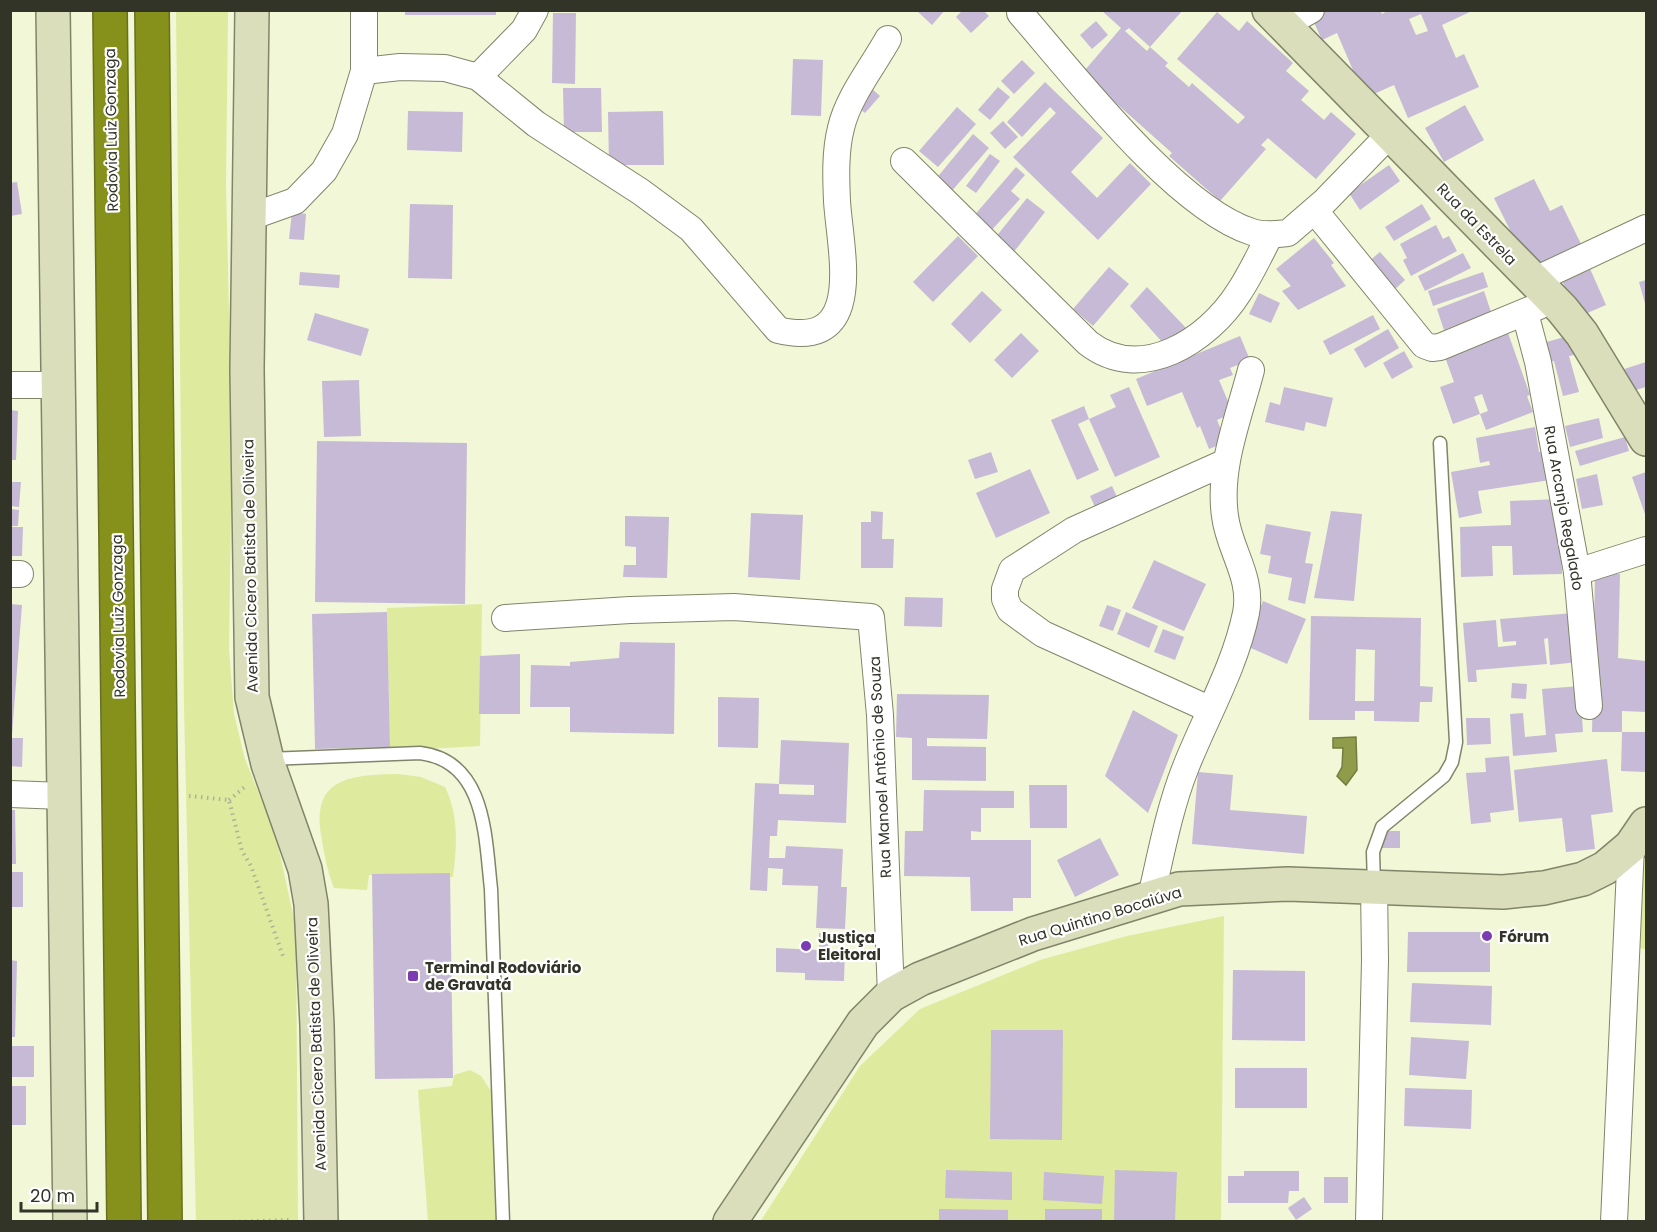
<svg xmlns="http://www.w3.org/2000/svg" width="1657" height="1232" font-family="Poppins,sans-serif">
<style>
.green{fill:#deea9e}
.water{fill:#919c4a;stroke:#747d40;stroke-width:1.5}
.building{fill:#c7bad6;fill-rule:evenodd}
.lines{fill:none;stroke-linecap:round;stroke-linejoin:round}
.lane-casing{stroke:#808569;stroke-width:15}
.street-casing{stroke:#808569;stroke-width:28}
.secondary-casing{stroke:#808569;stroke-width:36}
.highway-casing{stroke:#68701f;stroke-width:36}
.path{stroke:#adb198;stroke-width:4;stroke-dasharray:1.5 4.5;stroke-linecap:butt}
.lane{stroke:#fff;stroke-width:12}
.street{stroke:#fff;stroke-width:26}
.secondary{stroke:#dadeba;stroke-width:33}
.highway{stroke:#85911a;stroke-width:33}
.poi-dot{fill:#7b3cb1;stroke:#fff;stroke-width:2}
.labels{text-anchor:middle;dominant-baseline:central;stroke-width:4.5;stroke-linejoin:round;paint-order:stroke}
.street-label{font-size:15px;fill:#323428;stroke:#fff}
.poi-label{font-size:15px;font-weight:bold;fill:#323428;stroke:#fff;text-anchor:start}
</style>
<rect width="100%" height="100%" fill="#f1f7d7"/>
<g class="green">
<polygon points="176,11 228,11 226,185 232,440 229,649 234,714 245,759 276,836 296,928 298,1221 196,1221 184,705"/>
<polygon points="482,604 480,746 390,751 387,608"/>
<path d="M398,774L421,777L445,787C459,816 457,846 453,877L369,875L367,890L334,888C327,870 324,853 321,834C312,777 352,775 398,774Z"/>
<polygon points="1646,851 1646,949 1635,948 1644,853"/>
<polygon points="1224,916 1221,1221 760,1222 860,1066 920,1009 1040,960 1127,936"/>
<polygon points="470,1070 481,1076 491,1091 498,1221 428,1221 418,1090 452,1086 454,1075"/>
</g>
<polygon class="water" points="1356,737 1357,770 1346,785 1337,776 1342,767 1343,748 1333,748 1333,738"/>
<g class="building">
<rect x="405" y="10" width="91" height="5"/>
<polygon points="916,10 945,10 932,25"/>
<polygon points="963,10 983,10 989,16 971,33 956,17"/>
<polygon points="1101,10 1183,10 1150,47 1129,28 1125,31 1147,51 1150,47 1168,63 1165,66 1189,87 1192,83 1238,124 1245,117 1177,59 1217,12 1239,31 1247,21 1293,63 1286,71 1309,91 1301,100 1324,120 1331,112 1356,134 1316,179 1268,138 1261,145 1266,149 1220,201 1169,156 1172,153 1108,96 1104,100 1079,77 1121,28"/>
<path d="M1324,10H1380L1382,14L1389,10H1474L1442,25L1456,58L1464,54L1479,87L1408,118L1394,85L1365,98L1337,33L1322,40L1311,16ZM1421,14L1428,31L1416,35L1409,19Z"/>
<polygon points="553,13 576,13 575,84 552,83"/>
<polygon points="1096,21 1108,35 1092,49 1080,35"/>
<polygon points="793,59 823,60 821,116 791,115"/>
<polygon points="1022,60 1035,73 1014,94 1001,81"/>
<polygon points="1045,82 1103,138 1071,172 1097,198 1130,163 1151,184 1098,240 1013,157 1056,113 1050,107 1022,137 1007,122"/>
<polygon points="998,87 1010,97 990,120 978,110"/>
<polygon points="563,88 601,88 602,132 564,132"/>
<polygon points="871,88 880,96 865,113 856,106"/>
<polygon points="1465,105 1484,140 1444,162 1425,128"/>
<polygon points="957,107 976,124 938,167 919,151"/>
<polygon points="408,111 463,112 462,152 407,150"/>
<polygon points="663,111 664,165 609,165 608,112"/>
<polygon points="1003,121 1018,137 1005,149 990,133"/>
<polygon points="973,134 989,148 950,193 935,180"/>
<polygon points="990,154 1000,161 976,193 966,186"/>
<polygon points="1389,165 1400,181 1360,210 1349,193"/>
<polygon points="1016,167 1025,175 1011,191 1020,199 989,233 972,218"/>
<polygon points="1534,179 1550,211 1562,205 1581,244 1530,270 1494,198"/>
<polygon points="17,182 22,214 10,216 10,183"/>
<polygon points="1027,198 1045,212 1013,253 995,238"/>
<polygon points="410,204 453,205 452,279 408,278"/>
<polygon points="1422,204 1431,219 1394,241 1385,227"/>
<polygon points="292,212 306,214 304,240 289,239"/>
<polygon points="1436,225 1443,239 1449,236 1457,251 1411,276 1403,260 1407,258 1400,244"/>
<polygon points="958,236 978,256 933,302 913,282"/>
<polygon points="1314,238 1334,263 1331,265 1346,286 1298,310 1282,291 1291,286 1276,269"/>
<polygon points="1380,252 1405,280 1393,291 1367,263"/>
<polygon points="1463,253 1471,268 1425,291 1418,276"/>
<polygon points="1588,264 1606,305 1578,317 1560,276"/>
<polygon points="1109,267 1129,284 1093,326 1073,309"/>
<polygon points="300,272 340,275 339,288 299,285"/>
<polygon points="1483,272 1488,287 1433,306 1428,291"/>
<polygon points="1646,280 1646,307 1639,282"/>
<polygon points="1147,287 1187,329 1163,343 1130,306"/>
<polygon points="982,291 1002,310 970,343 951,324"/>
<polygon points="1484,291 1491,312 1444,330 1437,309"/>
<polygon points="1259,293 1280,303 1271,323 1249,314"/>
<polygon points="315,313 369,329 361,356 307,340"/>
<polygon points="1373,315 1380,329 1330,355 1323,341"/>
<polygon points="1388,329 1399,348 1365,368 1354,349"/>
<polygon points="1021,333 1039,351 1012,378 994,360"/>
<polygon points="1508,333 1530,395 1527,396 1533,412 1486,430 1480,414 1488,411 1482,394 1474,397 1480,414 1453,424 1440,387 1454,382 1445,357"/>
<polygon points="1240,336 1250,360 1230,368 1233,375 1219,380 1233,413 1217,420 1226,442 1209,449 1200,426 1197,428 1182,392 1147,406 1136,379"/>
<polygon points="1568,336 1574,355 1569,356 1579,392 1563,396 1554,361 1548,362 1543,343"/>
<polygon points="1404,351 1413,367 1392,379 1383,363"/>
<polygon points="1646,362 1646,387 1625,393 1618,371"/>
<polygon points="359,380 361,436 324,437 322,381"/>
<polygon points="1129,387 1160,457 1115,477 1089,419 1078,424 1099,470 1077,480 1051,420 1084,406 1089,419 1116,407 1110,395"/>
<polygon points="1284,387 1333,398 1326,427 1306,422 1304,431 1265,422 1270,402 1280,405"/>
<polygon points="10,410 18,411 16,460 10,460"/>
<polygon points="1599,418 1603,438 1570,447 1565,426"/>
<polygon points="1535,427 1539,452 1545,451 1550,480 1478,491 1482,513 1459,518 1451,472 1490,465 1489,461 1480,463 1476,438"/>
<polygon points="1625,437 1629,451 1580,466 1575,451"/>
<polygon points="317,441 467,443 465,604 315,602"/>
<polygon points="991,452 998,472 975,479 968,460"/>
<polygon points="1030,469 1050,513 996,538 976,493"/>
<polygon points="1646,472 1646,517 1632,477"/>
<polygon points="1597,474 1603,505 1582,509 1576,479"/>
<polygon points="10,482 21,482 19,507 10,506"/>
<polygon points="1112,486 1117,497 1095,507 1090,496"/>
<polygon points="1559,499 1562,574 1513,575 1512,546 1492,546 1493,576 1461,577 1460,527 1511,525 1510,501"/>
<polygon points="10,509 19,510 18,526 10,526"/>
<polygon points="871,511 883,512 882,539 894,539 893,568 861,568 861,522 871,522"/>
<polygon points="1331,511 1362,514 1354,601 1314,598"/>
<polygon points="751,513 803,515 800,580 748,577"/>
<polygon points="625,516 669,517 667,578 623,577 624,565 636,565 636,547 625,546"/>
<polygon points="1266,524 1311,532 1305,563 1313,564 1305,604 1288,600 1292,578 1268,573 1271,556 1260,554"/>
<polygon points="10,527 23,527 22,556 10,556"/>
<polygon points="1154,560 1206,584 1184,631 1132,608"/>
<polygon points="1595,574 1620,574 1618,658 1646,661 1646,712 1622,711 1622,732 1592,732"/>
<polygon points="905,597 943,598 942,627 904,626"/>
<polygon points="1263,601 1306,619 1287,664 1244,645"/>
<polygon points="10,604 22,605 12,735 10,735"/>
<polygon points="1107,605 1121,610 1113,631 1099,626"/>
<polygon points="387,612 390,747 315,749 312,614"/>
<polygon points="1126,612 1158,626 1149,648 1117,634"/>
<polygon points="1574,613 1578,662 1550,665 1548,638 1544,639 1547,664 1476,670 1477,682 1468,682 1463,623 1496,620 1498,647 1516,645 1516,641 1503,642 1500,619"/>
<path d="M1311,616L1421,618L1420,686L1433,687L1432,702H1420L1419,722L1374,721V711H1355V720H1309ZM1356,649L1375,650L1374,701H1355Z"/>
<polygon points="1163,629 1184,637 1175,660 1154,652"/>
<polygon points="620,642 675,643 674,734 570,732 570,707 530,707 531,665 570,666 570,662 619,658"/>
<polygon points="520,654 520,714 479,714 480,656"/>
<polygon points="1512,683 1527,684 1526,699 1511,698"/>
<polygon points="1580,686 1583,732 1555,734 1557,752 1513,756 1510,714 1523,713 1525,737 1546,735 1542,689"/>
<polygon points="897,694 989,695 987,739 927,738 927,746 986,747 986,781 912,780 912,738 896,737"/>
<polygon points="718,697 759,698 758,748 718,747"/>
<polygon points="1133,710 1178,735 1148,813 1105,776"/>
<polygon points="1466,718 1490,718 1491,744 1467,745"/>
<polygon points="1622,732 1646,732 1645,772 1621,771"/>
<polygon points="10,738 23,738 22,767 10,766"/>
<path d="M781,740L849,743L846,823L778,820L777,836H770L769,858H785L786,846L843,849L841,887H847L845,929L816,928L818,886L782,885L783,869L768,868L767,891L750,890L755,783L779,784ZM779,784L814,785V795L779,794Z"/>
<polygon points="1509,756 1514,810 1490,813 1491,822 1471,824 1466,773 1486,772 1485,758"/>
<polygon points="1607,759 1613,812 1591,815 1595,849 1566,852 1562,818 1519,822 1514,770"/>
<polygon points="1198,772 1233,775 1230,810 1307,816 1304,854 1192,844"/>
<polygon points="1029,785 1067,785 1067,828 1030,828"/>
<polygon points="924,790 1014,791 1014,808 981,808 981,832 971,831 971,840 1031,840 1031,898 1013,898 1013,911 971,911 970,877 904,876 905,831 923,831"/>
<polygon points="10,810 15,810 16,864 10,864"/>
<rect x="1382" y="831" width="18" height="17"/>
<polygon points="1100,838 1119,875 1075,897 1057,860"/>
<rect x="10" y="872" width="13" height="35"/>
<polygon points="450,873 453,1078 375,1079 372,874"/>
<polygon points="1408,932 1490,932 1490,972 1407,972"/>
<polygon points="819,933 828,933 828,950 845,950 844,981 805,980 805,973 776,972 776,948 819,950"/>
<polygon points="10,960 17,961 15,1037 10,1037"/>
<polygon points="1233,970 1305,971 1305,1041 1232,1040"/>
<polygon points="1412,983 1492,986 1491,1025 1410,1022"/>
<polygon points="991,1030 1063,1030 1062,1140 990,1139"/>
<polygon points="1411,1037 1469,1041 1466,1079 1409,1075"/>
<rect x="10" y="1046" width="24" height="31"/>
<rect x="1235" y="1068" width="72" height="40"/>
<rect x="10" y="1086" width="16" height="39"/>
<polygon points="1405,1088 1472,1090 1471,1129 1404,1126"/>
<polygon points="946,1170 1012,1172 1012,1200 945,1198"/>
<polygon points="1115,1170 1177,1172 1175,1221 1114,1221"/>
<polygon points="1244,1171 1299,1171 1299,1191 1289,1191 1288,1203 1228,1203 1228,1176 1244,1176"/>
<polygon points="1044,1172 1104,1176 1102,1204 1043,1200"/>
<rect x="1324" y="1177" width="24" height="26"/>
<polygon points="1304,1197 1312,1209 1296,1220 1288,1208"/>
<polygon points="939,1209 1008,1210 1008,1221 939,1221"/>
<rect x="1045" y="1209" width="57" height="12"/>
</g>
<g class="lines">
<g class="lane-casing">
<g id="lane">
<path d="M268,759L420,753C486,761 485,836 491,889L503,1222"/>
<polyline points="1374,885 1373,852 1382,827 1444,776 1452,762 1456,742 1440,443"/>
</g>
</g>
<g class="street-casing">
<g id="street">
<path d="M1020,13C1073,74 1176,208 1252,232C1264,236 1276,234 1288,233L1325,201L1390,134"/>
<polyline points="1286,24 1311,10"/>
<polyline points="364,71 364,10"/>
<polyline points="478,77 524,30 535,10"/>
<path d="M904,161L1088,343C1141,384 1208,341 1239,292C1251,274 1260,254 1270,235"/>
<polyline points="1315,211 1424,345 1432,348 1440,347 1539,306"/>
<path d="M250,217L295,201L324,171L345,134L364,71L400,67L445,68L478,77L536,124L641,192L691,229L778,330C867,352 840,251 837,201C836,178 835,151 841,128C848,97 873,66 888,39"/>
<polyline points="1533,281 1646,228"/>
<polyline points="1525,313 1538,362 1577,572 1589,706"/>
<polyline points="10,385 57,385"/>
<polyline points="1577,572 1646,550"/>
<polyline points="10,574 20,574"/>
<polyline points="505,618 630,610 734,607 871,617 880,715 891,995"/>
<polyline points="1209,709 1043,634 1010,610 1005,599 1005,589 1012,570 1074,530 1226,462"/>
<polyline points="10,794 63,796"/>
<path d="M1151,897C1161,854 1169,810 1185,769C1205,718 1235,667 1246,613C1253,577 1229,550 1225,516C1218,467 1239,417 1251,370"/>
<polyline points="1369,1222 1375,960 1374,885"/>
<polyline points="1614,1222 1631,846"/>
</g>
</g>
<g class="secondary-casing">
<g id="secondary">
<polyline points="53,10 70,1222"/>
<polyline points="252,10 247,370 252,697 268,764 305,869 311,904 317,1025 321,1222"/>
<polyline points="1269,10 1562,309 1582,334 1646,439"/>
<polyline points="730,1222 863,1023 891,995 920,979 1033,934 1179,889 1288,884 1503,892 1544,888 1583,879 1605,868 1631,846 1646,824"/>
</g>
</g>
<g class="highway-casing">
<g id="highway">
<polyline points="110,10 124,1222"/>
<polyline points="152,10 165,1222"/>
</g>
</g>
<g class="path">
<polyline points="189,796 229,800 242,851 251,866 283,956"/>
<polyline points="229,800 246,786"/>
<polyline points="227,1222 292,1220"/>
</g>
<use href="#lane" class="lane"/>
<use href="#street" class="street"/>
<use href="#secondary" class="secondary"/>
<use href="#highway" class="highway"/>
</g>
<g class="poi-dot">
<circle cx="1487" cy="936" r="6"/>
<circle cx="806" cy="946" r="6"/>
<rect x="407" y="970" width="12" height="12" rx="3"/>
</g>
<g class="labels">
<g class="street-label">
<text transform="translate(111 130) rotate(-91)">Rodovia Luiz Gonzaga</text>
<text transform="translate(1477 224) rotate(46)">Rua da Estrela</text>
<text transform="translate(1564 508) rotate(80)">Rua Arcanjo Regalado</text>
<text transform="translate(250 566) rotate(-91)">Avenida Cicero Batista de Oliveira</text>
<text transform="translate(118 616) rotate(-91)">Rodovia Luiz Gonzaga</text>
<text transform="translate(880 767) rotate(-93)">Rua Manoel Antônio de Souza</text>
<text transform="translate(1100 916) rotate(-17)">Rua Quintino Bocaiúva</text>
<text transform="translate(316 1044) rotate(-92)">Avenida Cicero Batista de Oliveira</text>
</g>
<g class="poi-label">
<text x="1499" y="936">Fórum</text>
<text x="818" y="937">Justiça<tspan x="818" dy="17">Eleitoral</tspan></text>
<text x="425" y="967">Terminal Rodoviário<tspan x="425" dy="17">de Gravatá</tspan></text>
</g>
</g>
<rect width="1657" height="1232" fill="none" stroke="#323428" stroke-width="24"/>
<path d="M21 1202v9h76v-9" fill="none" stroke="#323428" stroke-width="3"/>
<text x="30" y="1202" font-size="18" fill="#323428" stroke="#ffffff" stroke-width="4.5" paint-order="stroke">20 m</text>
</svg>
